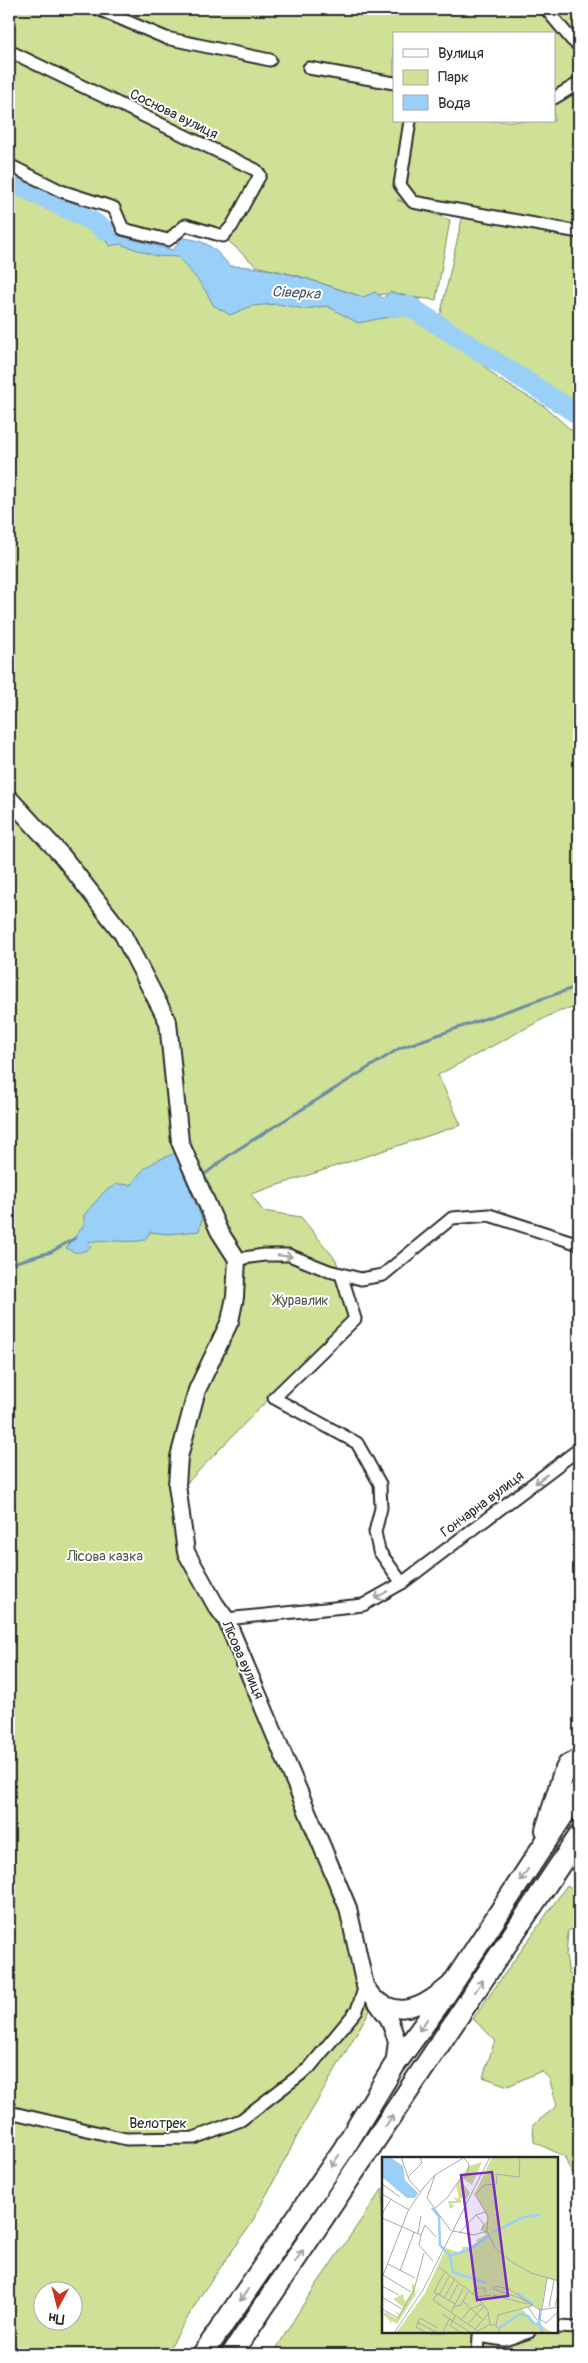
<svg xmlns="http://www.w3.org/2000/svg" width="588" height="2363" font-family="Pangolin,sans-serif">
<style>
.green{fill:#cee196;stroke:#7c8660;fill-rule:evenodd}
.water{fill:#9acff8;stroke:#6e8da6}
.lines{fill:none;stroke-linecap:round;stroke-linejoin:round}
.stream{stroke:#6e8da6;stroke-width:3}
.river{stroke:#9acff8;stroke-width:20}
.street-casing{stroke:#2b2b2b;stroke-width:15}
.secondary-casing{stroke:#2b2b2b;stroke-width:20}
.highway-casing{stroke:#2b2b2b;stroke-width:24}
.street{stroke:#fff;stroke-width:11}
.secondary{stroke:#fff;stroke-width:16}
.highway{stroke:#fff;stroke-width:20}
.oneway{stroke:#a0a0a0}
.labels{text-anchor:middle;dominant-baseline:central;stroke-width:4;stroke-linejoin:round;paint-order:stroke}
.street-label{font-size:14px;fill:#2b2b2b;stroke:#fff}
.park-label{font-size:14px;fill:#545846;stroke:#fff}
.water-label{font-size:15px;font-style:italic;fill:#4c5c68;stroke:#fff}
.inset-river{fill:none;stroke:#9acff8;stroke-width:2.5}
.inset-road{fill:none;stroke:#aaa;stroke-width:1}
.view{fill:#7b2cbf;fill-opacity:0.15;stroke:#7b2cbf;stroke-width:2.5}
.inset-edge{fill:none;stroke:#2b2b2b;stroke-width:2.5}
</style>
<rect width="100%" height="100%" fill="#fff"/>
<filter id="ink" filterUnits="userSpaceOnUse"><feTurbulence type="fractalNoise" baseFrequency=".02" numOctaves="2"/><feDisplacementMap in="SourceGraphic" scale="10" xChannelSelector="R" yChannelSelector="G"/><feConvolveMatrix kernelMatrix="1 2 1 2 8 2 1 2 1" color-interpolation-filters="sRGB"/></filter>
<g filter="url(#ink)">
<g class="green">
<path d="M9,9H579V405L440,317L465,205L397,200L450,220L436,300L384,294L363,297L299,276L256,266L223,236L186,226L168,240L123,229L114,208L9,165ZM394,34H554V121H394Z"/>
<path d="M9,181L92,221L120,240L162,249L230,280L344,300L409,301L500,380L544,406L579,437V1008L560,1010L438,1075L461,1125L251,1194L263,1211L301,1217L336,1260L351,1314L183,1487L177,1513L341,1909L354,1977L370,2010L301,2129L250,2226L203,2292L166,2354H9ZM42,2290H72V2320H42Z"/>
<polygon points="567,1885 579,1893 579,1926 568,1931 566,1955 569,1974 579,1976 579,2181 570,2170 564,2156 534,2142 533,2125 557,2106 549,2078 541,2071 508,2086 483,2077 495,2040 473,2019"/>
<polygon points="383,2188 383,2332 557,2332 557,2329 579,2335 579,2354 273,2354 304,2303"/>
</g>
<g class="water">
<path d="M95,216L110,231L120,236L173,250L182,238C207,240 214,248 230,266C277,266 319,283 363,297L375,292L383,298L390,292L420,299L409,313L358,323L327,306L305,309L277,304L251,306L230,315L213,305C205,286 191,272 178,257L156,256L120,244L109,246L101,231L79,217Z"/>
<path d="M175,1153L202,1219L199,1231L169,1234L150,1232L145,1240C126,1244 107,1238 88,1242L91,1247C82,1254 75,1254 66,1248L84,1225V1215L105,1191L117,1184L132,1185C143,1165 154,1162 175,1153Z"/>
</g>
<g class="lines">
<g class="stream">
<polyline points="205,1174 232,1153 400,1048 579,986"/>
<polyline points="9,1264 51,1252 75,1238"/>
</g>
<g class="river">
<polyline points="9,181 92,221 105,230"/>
<polyline points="385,307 409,306 579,415"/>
</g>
<g class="street-casing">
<g id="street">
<polyline points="98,9 166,38 270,60"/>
<polyline points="546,9 571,39 579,46"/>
<polyline points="9,51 256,170 260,175 232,226 223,236 186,225 168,240 123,229 114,208 61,191 9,165"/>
<polyline points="309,68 394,83"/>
<polyline points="554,98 579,83"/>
<polyline points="410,121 400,185 413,202 579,232"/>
<polyline points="237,1259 264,1255 289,1255 329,1271 361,1279 383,1275 452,1218 489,1215 579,1244"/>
<polyline points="341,1274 355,1319 274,1398 357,1443 380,1484 381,1508 375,1532 379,1551 402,1583"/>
<polyline points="226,1619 363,1605 402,1583 579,1449"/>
<polyline points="9,2112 126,2139 194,2138 241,2120 309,2068 357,2010 365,1986"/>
<polyline points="557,2327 579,2328"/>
<polyline points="478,2354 479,2336 504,2340 529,2332"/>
</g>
</g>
<g class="secondary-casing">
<g id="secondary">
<polyline points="9,798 63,857 122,933 168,1022 180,1142 219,1231 237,1259 235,1297 230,1321 197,1390 179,1457 177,1485 186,1552 215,1604 226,1619 348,1908 365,1986 389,2019 397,2041 394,2066"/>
<path d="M377,2000C382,2003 389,2007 395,2008C415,2012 434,1997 449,1985"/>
</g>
</g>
<g class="highway-casing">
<g id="highway">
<polyline points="546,1830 563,1775 568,1765 579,1760"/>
<polyline points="203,2354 343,2150 394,2066 444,1997 579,1791"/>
<polyline points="232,2354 579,1836"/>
</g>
</g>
<use href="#street" class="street"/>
<use href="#secondary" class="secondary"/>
<use href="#highway" class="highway"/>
</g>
<defs><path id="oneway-shaft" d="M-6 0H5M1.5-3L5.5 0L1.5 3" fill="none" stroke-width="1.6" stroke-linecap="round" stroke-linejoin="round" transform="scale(1.25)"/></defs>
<g class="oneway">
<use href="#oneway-shaft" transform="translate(285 1256) rotate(6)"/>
<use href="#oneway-shaft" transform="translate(541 1479) rotate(142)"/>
<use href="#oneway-shaft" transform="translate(381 1595) rotate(150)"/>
<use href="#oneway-shaft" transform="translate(524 1875) rotate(123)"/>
<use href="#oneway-shaft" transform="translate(479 1986) rotate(-56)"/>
<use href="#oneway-shaft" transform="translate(423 2025) rotate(126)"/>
<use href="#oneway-shaft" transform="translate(389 2121) rotate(-56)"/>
<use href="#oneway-shaft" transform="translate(335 2161) rotate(124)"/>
<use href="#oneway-shaft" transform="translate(299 2256) rotate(-56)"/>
<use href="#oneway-shaft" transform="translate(244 2295) rotate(124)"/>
</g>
</g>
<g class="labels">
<g class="street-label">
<text transform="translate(174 114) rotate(26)">Соснова вулиця</text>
<text transform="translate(482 1504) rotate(-37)">Гончарна вулиця</text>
<text transform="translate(243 1660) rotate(66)">Лісова вулиця</text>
<text x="158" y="2123">Велотрек</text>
</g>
<g class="park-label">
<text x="301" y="1300">Журавлик</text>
<text x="105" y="1556">Лісова казка</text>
</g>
<g class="water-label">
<text transform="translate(296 293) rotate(3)">Сіверка</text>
</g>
</g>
<g transform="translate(382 2157)">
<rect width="176" height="176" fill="#fff"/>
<path d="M110,0L177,1L176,124L165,122L157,167L171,176H14L43,136L64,91L78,96L81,90H90L95,85L94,83L104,78L99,72L106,62L93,36ZM152,148L158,154L155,168L140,152ZM100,5L90,28L79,20L87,9ZM78,22L88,36L84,43L82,39L78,42L80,45L69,47L73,49L68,52L66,44H74L72,40L77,42L74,29ZM30,127L33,128V137L39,129L15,167L10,164L7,168L8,164L1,157L3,155L15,162L17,158L11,153L18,157L21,150L11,142L21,137L23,145L30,135Z" fill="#cee196" fill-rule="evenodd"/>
<path d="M0,0H8L21,9L23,23L36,36L33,41H25L0,20Z" fill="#9acff8"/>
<path class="inset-river" d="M50,51L57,60L58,88L68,99L71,115L104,126M112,75L142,60L157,58M84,94L107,79M68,99L83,94M135,136L152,148M159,152L157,165L161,176M117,171L138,157L146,159L152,167H157"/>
<path class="inset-road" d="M19,0L27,23L38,35M159,0L177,1M53,18L45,41L69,74M26,20L40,6L38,0M0,27L18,40M92,36L106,59L105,74M0,37L27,53M94,37L102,28L115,27L114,17L137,20L138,0M53,51L65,41L78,22L85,19L87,7L82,1M0,57L9,42M94,58L102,67L99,74M0,61L39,78L37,88L51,104M71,74L92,78L105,74M105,74L113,91L130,105L149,116L177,124M78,75L94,58L103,55M36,76L39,59M39,78L43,68L54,80M6,107L33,121M57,110L97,142L106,154L108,168H114M18,114L32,75M62,116L52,135L73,147M1,118L29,135M0,121L26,54L42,30L53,18L83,0M0,129L17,138M55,137L51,143L96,174L107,168M57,138L67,120M90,138L94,131H103V137M111,138L145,147M0,140L20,152M93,140L109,138M62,141L72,123M67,144L76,127M81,144L100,162M151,148L127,132L112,129L111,132L138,141L158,153L177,150M173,149L177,134M71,150L79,148L86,135M146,150L155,163M167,150L172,123M0,152L16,161L32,133L42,96M160,152L165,122M158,153L157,162L164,166L177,154M69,155L81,132M60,157L89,176M74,158L68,168L79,176M80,162L88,152L100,147M35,165L54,175M86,167L102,149M93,172L107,156M12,176L41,133L108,0M45,176L34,170L38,161L56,171M60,176L68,161M119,176L114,168L116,158L150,149"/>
<path class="view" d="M110,15L126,139L95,143L79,18Z"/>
<rect width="176" height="176" class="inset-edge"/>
</g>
<rect width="588" height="2363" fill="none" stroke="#fff" stroke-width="30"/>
<rect x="15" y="15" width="558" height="2333" fill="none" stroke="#2b2b2b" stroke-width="2" filter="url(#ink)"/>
<rect x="393" y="32" width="162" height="90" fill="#ffffff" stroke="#aaaaaa"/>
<rect x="403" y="49" width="25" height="8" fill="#ffffff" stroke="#aaaaaa"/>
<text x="438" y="58" font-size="15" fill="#2b2b2b">Вулиця</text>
<rect x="403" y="70" width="25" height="15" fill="#cee196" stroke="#aaaaaa"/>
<text x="438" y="82" font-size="15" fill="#2b2b2b">Парк</text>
<rect x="403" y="95" width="25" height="15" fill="#9acff8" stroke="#aaaaaa"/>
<text x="438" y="108" font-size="15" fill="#2b2b2b">Вода</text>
<g transform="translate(58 2306) rotate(187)"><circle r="24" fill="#ffffff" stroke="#aaaaaa"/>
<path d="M0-4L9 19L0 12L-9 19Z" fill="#c8321e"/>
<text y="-8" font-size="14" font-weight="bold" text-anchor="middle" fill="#2b2b2b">Пн</text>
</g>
</svg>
